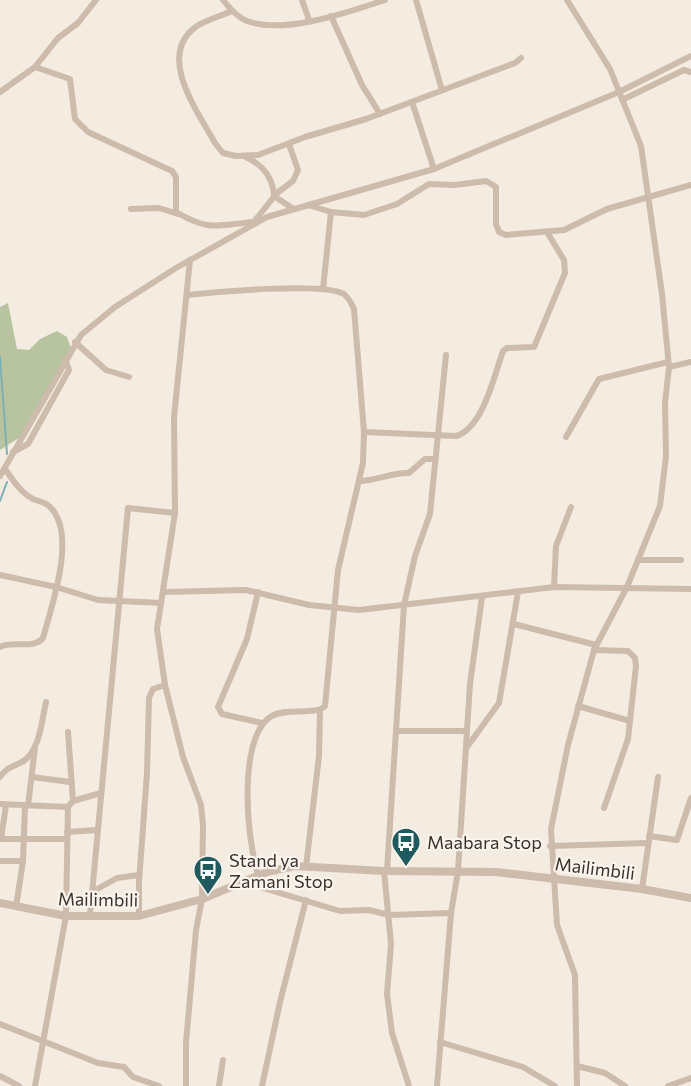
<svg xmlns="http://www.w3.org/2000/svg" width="691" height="1086" font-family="Commissioner,sans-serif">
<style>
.green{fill:#b8c4a0}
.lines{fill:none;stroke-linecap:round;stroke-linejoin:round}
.stream{stroke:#7fb0b2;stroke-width:2}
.minor{stroke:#cdbbac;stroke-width:6}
.tertiary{stroke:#cdbbac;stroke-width:8}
.labels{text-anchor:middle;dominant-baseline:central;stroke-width:4.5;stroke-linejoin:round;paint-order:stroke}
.poi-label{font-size:18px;fill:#3b302b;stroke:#fbf5ee;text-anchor:start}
.street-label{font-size:18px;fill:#3b302b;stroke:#fbf5ee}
</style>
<rect width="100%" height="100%" fill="#f4ebe1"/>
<polygon class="green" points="8,303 17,349 29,350 40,339 57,331 67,337 71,348 22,436 0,450 0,307"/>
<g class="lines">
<g class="stream">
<polyline points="0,357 7,454"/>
<polyline points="0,501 7,482"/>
</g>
<g class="minor">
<path d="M223,0C230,9 237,17 247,21C285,35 348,12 385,0"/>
<polyline points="302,0 309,20"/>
<polyline points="416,0 442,90"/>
<polyline points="567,0 610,69 641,146 662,294 669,367 665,403 666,456 660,506 627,587 594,650 568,745 551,829 557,925 575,975 577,1086"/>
<path d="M232,11C221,16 208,19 197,26C155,55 198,112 215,143L223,153L236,156L258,155L305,137L366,119L515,63L521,58"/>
<polyline points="331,16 362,85 380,114"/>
<path d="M35,67L70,79L75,119L88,132L172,171L176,177V212C210,232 217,225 254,222"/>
<polyline points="0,92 35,67 58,38 78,23 96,0"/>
<polyline points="622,100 684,70 691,72"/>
<polyline points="412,102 434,169"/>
<path d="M246,157C263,165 273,177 274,196L292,208"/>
<polyline points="308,205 331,212 364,215 397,204 429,184 455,185 486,181 496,187 496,224 499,232 506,235 564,230 607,209 691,185"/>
<polyline points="131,209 159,208 178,214"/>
<polyline points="253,223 277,193 293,181 298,170 289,144"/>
<polyline points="323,289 331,212"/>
<path d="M187,295C215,292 323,282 344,294C349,298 351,303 354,309L364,432L363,463L338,570L325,706C316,716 287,707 272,716C235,736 247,856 263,888L340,911L369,910L389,915L451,913"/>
<polyline points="75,342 106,370 129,377"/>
<polyline points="669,367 691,362"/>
<path d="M364,432L456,436C483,428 494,376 503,351L507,348L534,347L565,273L564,260L547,232"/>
<polyline points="566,437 599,379 668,362"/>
<polyline points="13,452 28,444 69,370 65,359"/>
<polyline points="0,476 81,335 115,307 176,268 267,217 434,169 619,92 691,56"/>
<path d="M359,481C377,481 392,472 409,473L425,459H435"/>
<polyline points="638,560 681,560"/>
<polyline points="0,575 56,587 98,600 161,603"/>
<polyline points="554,587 556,546 571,507"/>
<polyline points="163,592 246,590 309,605 359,610 554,587 691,589"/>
<polyline points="258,592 247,639 218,707 222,714 262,723"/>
<polyline points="514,624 596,645"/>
<path d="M0,647C13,640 33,650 43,638C52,605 78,532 49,506C45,502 38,501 33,499C21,493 12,479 5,469"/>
<polyline points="594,650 628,651 635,658 636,666 628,739 604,808"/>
<polyline points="578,706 630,721"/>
<polyline points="398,731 467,731"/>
<polyline points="68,732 73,801"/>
<polyline points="467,747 499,703 518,592"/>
<path d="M0,777C7,767 12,767 22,762C40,752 42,719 46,702"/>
<polyline points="32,777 70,782"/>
<polyline points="0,804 68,807"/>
<polyline points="28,806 35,748"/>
<polyline points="67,832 98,830"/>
<polyline points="649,836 677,840 691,798"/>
<polyline points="0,839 67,839"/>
<polyline points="1,839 6,805"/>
<polyline points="550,846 648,843"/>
<polyline points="0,861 23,861"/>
<polyline points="306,867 319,756 320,710"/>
<polyline points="384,871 391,944 387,994 392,1033 409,1086"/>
<polyline points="387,871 404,605 415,556 430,514 446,355"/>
<polyline points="642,889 658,777"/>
<polyline points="92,892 117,878 139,875"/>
<polyline points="16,907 23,861 25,806"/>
<polyline points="90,915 128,508 175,513"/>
<polyline points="139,916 139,882 147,773 149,698 153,689 165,685"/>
<polyline points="0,1024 98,1063 124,1067 133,1077 159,1086"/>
<polyline points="440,1042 523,1067 555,1086"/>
<polyline points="577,1066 605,1073 625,1086"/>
<polyline points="0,1076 19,1086"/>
<polyline points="35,1086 66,916 68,807 73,801 101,793"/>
<polyline points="186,1086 186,1043 196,930 202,899 203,825 201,805 183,757 165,685 157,629 175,513 174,417 190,260"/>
<polyline points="219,1086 223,1060"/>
<polyline points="262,1086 280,1002 306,900"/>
<polyline points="437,1086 451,913 458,871 470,684 482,597"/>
<polyline points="668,1086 691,1078"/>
</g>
<polyline class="tertiary" points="0,903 66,916 139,916 202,899 267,872 295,866 384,871 496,872 642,889 691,898"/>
</g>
<defs>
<g id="bus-pin" transform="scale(1.5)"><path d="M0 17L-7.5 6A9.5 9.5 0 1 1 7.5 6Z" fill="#1f5a5e" stroke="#fbf5ee"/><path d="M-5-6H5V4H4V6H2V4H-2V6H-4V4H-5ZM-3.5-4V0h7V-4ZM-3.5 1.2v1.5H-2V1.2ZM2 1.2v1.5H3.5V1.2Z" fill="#fff"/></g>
</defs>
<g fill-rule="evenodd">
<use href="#bus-pin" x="406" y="842"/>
<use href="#bus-pin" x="208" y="870"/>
</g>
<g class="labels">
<g class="poi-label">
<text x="427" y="842">Maabara Stop</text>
<text x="229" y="860">Stand ya<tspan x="229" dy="21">Zamani Stop</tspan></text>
</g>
<g class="street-label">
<text transform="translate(595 868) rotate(7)">Mailimbili</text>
<text transform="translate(98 899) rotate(1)">Mailimbili</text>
</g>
</g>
</svg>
